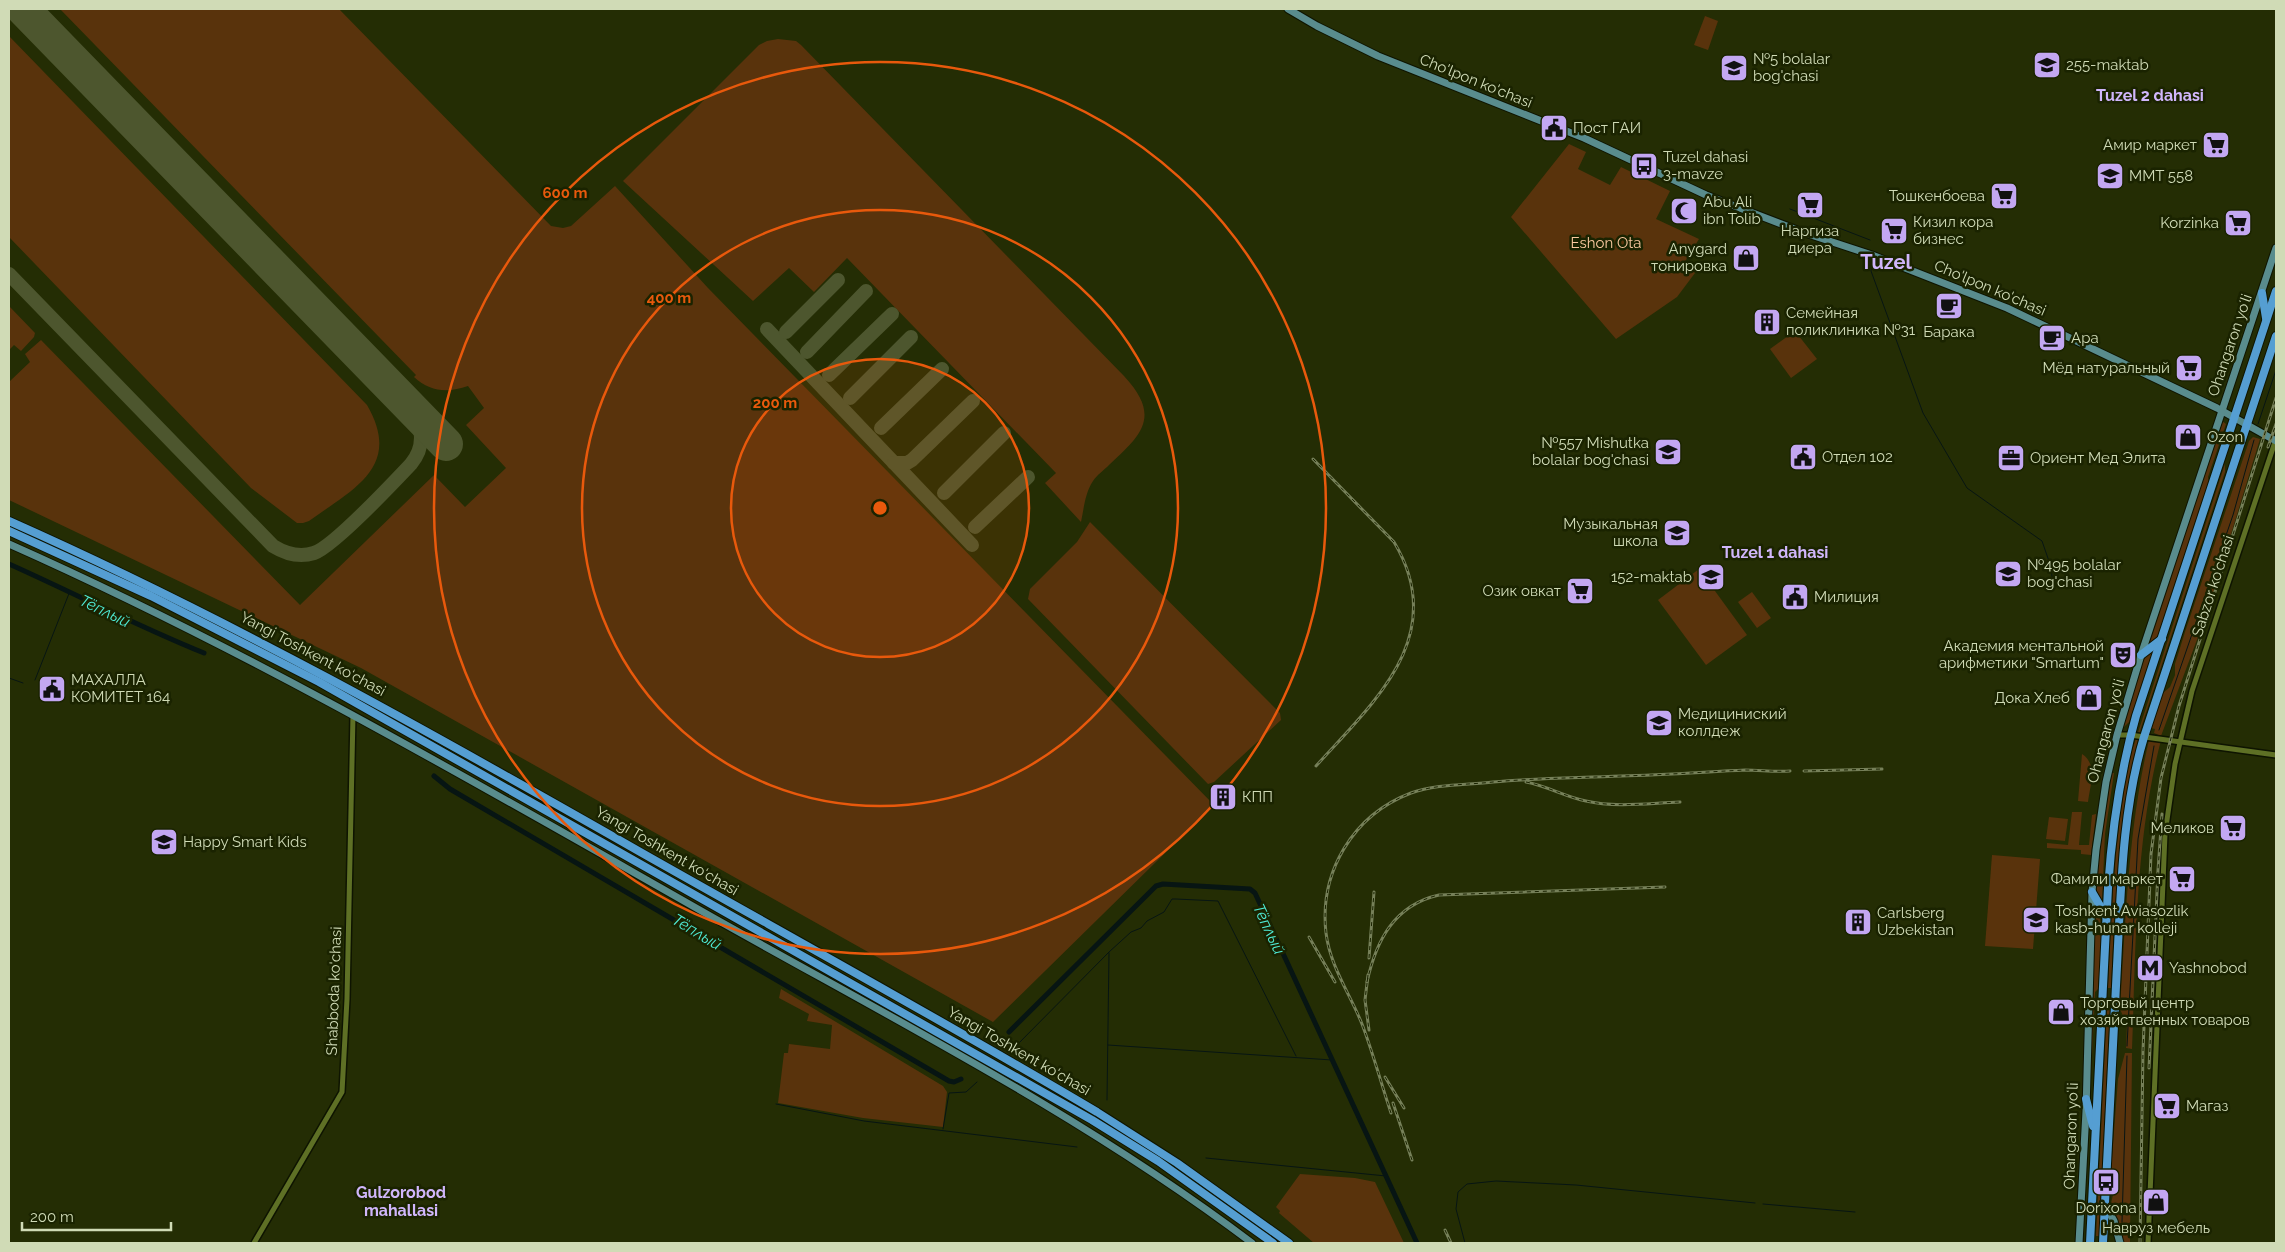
<svg xmlns="http://www.w3.org/2000/svg" width="2285" height="1252" font-family="Raleway,sans-serif">
<style>
.green{fill:#59330c}
.lines{fill:none;stroke-linecap:round;stroke-linejoin:round}
.stream{stroke:#071513;stroke-width:1}
.canal{stroke:#071513;stroke-width:5}
.taxiway{stroke:#4d562e;stroke-width:14}
.runway{stroke:#4d562e;stroke-width:34}
.minor-casing{stroke:#0e1401;stroke-width:8}
.major-casing{stroke:#0e1401;stroke-width:9}
.highway-casing{stroke:#0e1401;stroke-width:10}
.minor{stroke:#5e7025;stroke-width:5}
.major{stroke:#598c8d;stroke-width:7}
.highway{stroke:#559ed2;stroke-width:8}
.rail-casing{stroke:#768059;stroke-width:3}
.rail{stroke:#1a2300;stroke-width:1;stroke-dasharray:4;stroke-linecap:butt}
.ring{fill:none;stroke:#e8590c;stroke-width:2.5}
.labels{text-anchor:middle;dominant-baseline:central;stroke-width:5;stroke-linejoin:round;paint-order:stroke}
.poi-label{font-size:15px;fill:#d0dbb6;stroke:#1a2300;text-anchor:start}
.street-label{font-size:15px;fill:#d0dbb6;stroke:#1a2300}
.park-label{font-size:15px;fill:#fbc99f;stroke:#1a2300}
.neighbourhood-label{font-size:16px;font-weight:bold;fill:#d0b6fb;stroke:#1a2300}
.water-label{font-size:16px;font-style:italic;fill:#4fead4;stroke:#1a2300}
.district-label{font-size:20px;font-weight:bold;fill:#d0b6fb;stroke:#1a2300}
.centre{fill:#e8590c;stroke:#1a2300;stroke-width:2.5}
.ring-label{font-size:15px;text-anchor:middle;font-weight:bold;fill:#e8590c;stroke:#1a2300;stroke-width:5;stroke-linejoin:round;paint-order:stroke}
</style>
<rect width="100%" height="100%" fill="#242d04"/>
<g class="green">
<path d="M60,9H339L551,226L563,228L571,226L615,186L708,288L1214,805L993,1022L361,668L9,500V382L30,362L25,354L41,340L300,605L434,475L465,507L506,468L466,425L484,408L468,386C448,393 430,392 414,377L416,375Z"/>
<polygon points="1705,16 1718,21 1708,50 1694,45"/>
<path d="M9,36L367,405C403,467 353,489 309,521L303,523H297L251,488L9,237Z"/>
<path d="M778,39L796,41L801,45L1124,376C1161,416 1143,434 1109,465C1104,470 1097,475 1093,481C1085,493 1084,508 1081,522L1045,483L1056,473L847,258L814,292L789,268L753,301L623,181L759,45L767,41Z"/>
<polygon points="1569,144 1586,152 1578,169 1610,185 1621,167 1670,191 1656,219 1699,239 1684,263 1695,273 1677,297 1616,339 1511,217"/>
<polygon points="9,306 35,333 34,337 21,351 14,345 9,350"/>
<polygon points="1795,331 1817,359 1791,378 1770,349"/>
<polygon points="2222,421 2226,424 2208,477 2209,485 2157,639 2148,645"/>
<polygon points="2253,437 2260,439 2207,613 2161,736 2154,733 2155,729 2151,728 2163,693 2170,687 2175,675 2175,664 2185,632 2249,441"/>
<path d="M2233,439L2225,464V472L2141,728C2119,813 2115,900 2111,988H2108C2112,909 2114,829 2132,751Z"/>
<polygon points="1090,522 1280,713 1281,720 1214,782 1208,784 1028,599 1030,589 1077,542"/>
<polygon points="1699,569 1747,635 1706,665 1658,600"/>
<polygon points="1752,592 1771,618 1757,628 1738,602"/>
<polygon points="2154,649 2129,722 2122,729 2145,656"/>
<path d="M2150,736L2161,740C2135,841 2136,945 2132,1049L2126,1048L2127,1025L2120,1009C2126,917 2128,826 2150,736Z"/>
<path d="M2082,754C2098,764 2090,786 2088,802L2078,801Z"/>
<polygon points="2112,773 2114,773 2105,834 2102,902 2095,892 2099,849"/>
<polygon points="2072,812 2082,812 2079,845 2089,845 2092,815 2096,814 2091,855 2081,854 2081,850 2047,848 2047,843 2068,845"/>
<polygon points="2049,817 2068,819 2065,841 2046,839"/>
<polygon points="1992,855 2040,859 2033,949 1985,946"/>
<path d="M2095,906C2107,922 2099,968 2098,989L2095,992L2090,1101Z"/>
<polygon points="781,989 943,1086 947,1092 943,1127 863,1118 778,1103 784,1053 788,1053 789,1044 830,1049 832,1025 807,1021 809,1014 779,998"/>
<polygon points="2107,1005 2110,1006 2099,1236 2096,1236"/>
<polygon points="2125,1053 2132,1053 2130,1243 2124,1243 2111,1203 2113,1195 2111,1171 2118,1079"/>
<polygon points="1300,1174 1355,1178 1375,1182 1404,1243 1314,1243 1279,1213 1280,1211 1276,1207"/>
</g>
<g class="lines">
<g class="stream">
<polyline points="1790,209 1870,240"/>
<polyline points="1872,262 1871,271 1923,413 1967,488 2042,541 2051,567 2053,586"/>
<polyline points="2258,424 2276,370"/>
<polyline points="9,678 23,683"/>
<polyline points="35,680 70,591"/>
<polyline points="2159,730 2233,515 2254,440"/>
<polyline points="1017,1045 1109,952 1131,932 1141,928 1147,921 1164,912 1172,899 1176,899 1218,901 1296,1056"/>
<polyline points="1108,1045 1332,1060"/>
<polyline points="2127,1046 2138,839 2154,746"/>
<polyline points="1107,1100 1109,953"/>
<polyline points="776,1104 864,1121 1077,1147"/>
<polyline points="943,1129 949,1093 966,1092 977,1082"/>
<polyline points="1206,1158 1386,1176"/>
<polyline points="1763,1204 1855,1212"/>
<polyline points="2122,1222 2127,1056"/>
<polyline points="1465,1243 1456,1209 1458,1192 1467,1184 1496,1181 1576,1185 1755,1203"/>
</g>
<g class="canal">
<path d="M9,564C74,593 137,626 204,653"/>
<polyline points="434,776 450,789 949,1081 954,1082 961,1079"/>
<polyline points="1009,1032 1156,886 1163,884 1250,889 1255,893 1417,1243"/>
</g>
<g class="taxiway">
<path d="M9,274L273,546C286,554 299,558 314,553C333,547 394,482 411,464C426,446 423,425 409,407"/>
<polyline points="767,329 972,545"/>
<polyline points="786,332 838,280"/>
<polyline points="807,352 866,291"/>
<polyline points="829,375 892,314"/>
<polyline points="850,398 911,337"/>
<polyline points="881,428 942,369"/>
<polyline points="894,463 907,463 912,460 973,401"/>
<polyline points="944,493 1004,433"/>
<polyline points="975,527 1028,477"/>
</g>
<polyline class="runway" points="23,9 446,444"/>
<g class="minor-casing">
<g id="minor">
<polyline points="2117,735 2130,735 2276,755"/>
<polyline points="254,1243 342,1092 347,999 353,715"/>
<polyline points="2148,1243 2165,834 2175,764 2192,691 2276,439"/>
</g>
</g>
<g class="major-casing">
<g id="major">
<polyline points="1288,9 1317,26 1378,56 1584,138 1706,195 1805,233 1872,255 2007,308 2217,408 2276,441"/>
<path d="M9,544C252,652 481,786 712,917C895,1020 1084,1116 1252,1243"/>
<polyline points="2105,1205 2114,1221 2120,1243"/>
<polyline points="2079,1243 2086,1111 2092,892 2096,850 2106,782 2117,735 2141,655 2276,248"/>
</g>
</g>
<g class="highway-casing">
<g id="highway">
<polyline points="2262,293 2266,318"/>
<path d="M9,521C228,618 435,735 642,853C794,939 947,1023 1097,1112L1177,1163L1289,1243"/>
<polyline points="9,531 151,596 319,682 1092,1120 1158,1161 1273,1243"/>
<polyline points="2141,655 2162,639"/>
<polyline points="2092,892 2106,916"/>
<polyline points="2086,1099 2093,1126"/>
<path d="M2090,1243L2108,888C2112,829 2120,772 2136,716L2276,291"/>
<path d="M2103,1243C2107,1151 2112,1059 2117,966C2121,890 2122,810 2144,737L2276,336"/>
</g>
</g>
<use href="#minor" class="minor"/>
<use href="#major" class="major"/>
<use href="#highway" class="highway"/>
<g class="rail-casing">
<g id="rail">
<polyline points="2268,447 2276,424"/>
<path d="M1313,459L1394,542C1450,635 1375,701 1316,766"/>
<polyline points="1804,771 1882,769"/>
<path d="M1526,782C1547,786 1566,797 1586,801C1616,808 1650,803 1680,802"/>
<polyline points="1309,937 1335,982"/>
<polyline points="1369,958 1374,892"/>
<polyline points="1368,975 1365,1000 1369,1030"/>
<path d="M1367,982C1376,941 1394,905 1439,895L1665,887"/>
<polyline points="2149,1068 2158,870 2162,814"/>
<polyline points="1385,1077 1404,1108"/>
<polyline points="1393,1103 1412,1160"/>
<path d="M1391,1113C1381,1083 1373,1053 1362,1024C1350,994 1330,966 1326,933C1319,872 1353,815 1411,793C1436,784 1466,785 1493,782C1536,778 1578,778 1621,776C1662,775 1704,772 1745,770C1760,770 1775,772 1790,771"/>
<polyline points="1445,1230 1451,1243"/>
<polyline points="2140,1243 2143,1051 2151,854 2161,778 2179,706 2276,398"/>
</g>
</g>
<use href="#rail" class="rail"/>
</g>
<circle cx="880" cy="508" r="149" fill="#e8590c" fill-opacity=".12"/>
<g class="ring">
<circle cx="880" cy="508" r="149"/>
<circle cx="880" cy="508" r="298"/>
<circle cx="880" cy="508" r="446"/>
</g>
<defs>
<g id="school-square" transform="scale(1.4375)"><rect x="-9" y="-9" width="18" height="18" rx="4" fill="#c3a7f2" stroke="#1a2300"/><path d="M0-5L7-2L0 1L-7-2ZM-4 1L0 2.5L4 1V4Q0 6-4 4Z" fill="#111"/></g>
<g id="civic-square" transform="scale(1.4375)"><rect x="-9" y="-9" width="18" height="18" rx="4" fill="#c3a7f2" stroke="#1a2300"/><path d="M-.6-6.5H3V-4.5H.6V-3L4-1V1h2V6H-6V1h2V-1L-.6-3ZM-1.2 2.5V6h2.4V2.5Z" fill="#111"/></g>
<g id="supermarket-square" transform="scale(1.4375)"><rect x="-9" y="-9" width="18" height="18" rx="4" fill="#c3a7f2" stroke="#1a2300"/><path d="M-6-5.5h2.5l.6 2H6L4.5 2H-2.5L-4.4-4H-6ZM-1.5 3.2a1.3 1.3 0 1 0 .1 0ZM3 3.2a1.3 1.3 0 1 0 .1 0Z" fill="#111"/></g>
<g id="bus-square" transform="scale(1.4375)"><rect x="-9" y="-9" width="18" height="18" rx="4" fill="#c3a7f2" stroke="#1a2300"/><path d="M-5-6H5V4H4V6H2V4H-2V6H-4V4H-5ZM-3.5-4V0h7V-4ZM-3.5 1.2v1.5H-2V1.2ZM2 1.2v1.5H3.5V1.2Z" fill="#111"/></g>
<g id="mosque-square" transform="scale(1.4375)"><rect x="-9" y="-9" width="18" height="18" rx="4" fill="#c3a7f2" stroke="#1a2300"/><path d="M3.5-4.9A6 6 0 1 0 3.5 4.9A5 5 0 1 1 3.5-4.9Z" fill="#111"/></g>
<g id="shop-square" transform="scale(1.4375)"><rect x="-9" y="-9" width="18" height="18" rx="4" fill="#c3a7f2" stroke="#1a2300"/><path d="M-5-2.5h2.3a2.7 3.5 0 0 1 5.4 0H5L5.5 6h-11ZM-1.5-2.5h3a1.5 2.3 0 0 0-3 0Z" fill="#111"/></g>
<g id="cafe-square" transform="scale(1.4375)"><rect x="-9" y="-9" width="18" height="18" rx="4" fill="#c3a7f2" stroke="#1a2300"/><path d="M-5.5-4.5H6V0H3Q3 3.5 0 3.5H-2.5Q-5.5 3.5-5.5 0ZM3-3.2v2h1.7v-2ZM-6 4.5H4V6H-6Z" fill="#111"/></g>
<g id="building-square" transform="scale(1.4375)"><rect x="-9" y="-9" width="18" height="18" rx="4" fill="#c3a7f2" stroke="#1a2300"/><path d="M-4-6H4V6H1V3H-1V6H-4ZM-2.5-4.3h1.7v1.8h-1.7ZM.8-4.3h1.7v1.8H.8ZM-2.5-1h1.7V.8h-1.7ZM.8-1h1.7V.8H.8Z" fill="#111"/></g>
<g id="office-square" transform="scale(1.4375)"><rect x="-9" y="-9" width="18" height="18" rx="4" fill="#c3a7f2" stroke="#1a2300"/><path d="M-6-3h4V-5.5h4V-3h4V5H-6ZM-1-4.5V-3h2v-1.5ZM-6 0V1H6V0Z" fill="#111"/></g>
<g id="theatre-square" transform="scale(1.4375)"><rect x="-9" y="-9" width="18" height="18" rx="4" fill="#c3a7f2" stroke="#1a2300"/><path d="M-5-5.5Q0-4 5-5.5V0Q5 5 0 6Q-5 5-5 0ZM-3.3-2.5H-1v1.5H-3.3ZM1-2.5H3.3v1.5H1ZM-2.8 1Q0 5.5 2.8 1Z" fill="#111"/></g>
<g id="university-square" transform="scale(1.4375)"><rect x="-9" y="-9" width="18" height="18" rx="4" fill="#c3a7f2" stroke="#1a2300"/><path d="M0-5L7-2L0 1L-7-2ZM-4 1L0 2.5L4 1V4Q0 6-4 4Z" fill="#111"/></g>
<g id="metro-square" transform="scale(1.4375)"><rect x="-9" y="-9" width="18" height="18" rx="4" fill="#c3a7f2" stroke="#1a2300"/><path d="M-5.5 5V-5H-3L0 0L3-5H5.5V5H3V-.5L0 4L-3-.5V5Z" fill="#111"/></g>
</defs>
<g fill-rule="evenodd">
<use href="#school-square" x="2047" y="65"/>
<use href="#school-square" x="1734" y="68"/>
<use href="#civic-square" x="1554" y="128"/>
<use href="#supermarket-square" x="2216" y="145"/>
<use href="#bus-square" x="1644" y="166"/>
<use href="#school-square" x="2110" y="176"/>
<use href="#supermarket-square" x="2004" y="196"/>
<use href="#supermarket-square" x="1810" y="205"/>
<use href="#mosque-square" x="1684" y="211"/>
<use href="#supermarket-square" x="2238" y="223"/>
<use href="#supermarket-square" x="1894" y="231"/>
<use href="#shop-square" x="1746" y="258"/>
<use href="#cafe-square" x="1949" y="306"/>
<use href="#building-square" x="1767" y="322"/>
<use href="#cafe-square" x="2052" y="338"/>
<use href="#supermarket-square" x="2189" y="368"/>
<use href="#shop-square" x="2188" y="437"/>
<use href="#school-square" x="1668" y="452"/>
<use href="#civic-square" x="1803" y="457"/>
<use href="#office-square" x="2011" y="458"/>
<use href="#school-square" x="1677" y="533"/>
<use href="#school-square" x="2008" y="574"/>
<use href="#school-square" x="1711" y="577"/>
<use href="#supermarket-square" x="1580" y="591"/>
<use href="#civic-square" x="1795" y="597"/>
<use href="#theatre-square" x="2123" y="655"/>
<use href="#civic-square" x="52" y="689"/>
<use href="#shop-square" x="2089" y="698"/>
<use href="#university-square" x="1659" y="723"/>
<use href="#building-square" x="1223" y="797"/>
<use href="#supermarket-square" x="2233" y="828"/>
<use href="#school-square" x="164" y="842"/>
<use href="#supermarket-square" x="2182" y="879"/>
<use href="#university-square" x="2036" y="920"/>
<use href="#building-square" x="1858" y="922"/>
<use href="#metro-square" x="2150" y="968"/>
<use href="#shop-square" x="2061" y="1012"/>
<use href="#supermarket-square" x="2167" y="1106"/>
<use href="#bus-square" x="2106" y="1182"/>
<use href="#shop-square" x="2156" y="1202"/>
</g>
<g class="labels">
<g class="poi-label">
<text x="1753" y="59">№5 bolalar<tspan x="1753" dy="17">bog'chasi</tspan></text>
<text x="2066" y="65">255-maktab</text>
<text x="1573" y="128">Пост ГАИ</text>
<text x="2197" y="145" text-anchor="end">Амир маркет</text>
<text x="1663" y="157">Tuzel dahasi<tspan x="1663" dy="17">3-mavze</tspan></text>
<text x="2129" y="176">MMT 558</text>
<text x="1985" y="196" text-anchor="end">Тошкенбоева</text>
<text x="1703" y="202">Abu Ali<tspan x="1703" dy="17">ibn Tolib</tspan></text>
<text x="1913" y="222">Кизил кора<tspan x="1913" dy="17">бизнес</tspan></text>
<text x="2219" y="223" text-anchor="end">Korzinka</text>
<text x="1810" y="231" text-anchor="middle">Наргиза<tspan x="1810" dy="17">диера</tspan></text>
<text x="1727" y="249" text-anchor="end">Anygard<tspan x="1727" dy="17">тонировка</tspan></text>
<text x="1786" y="313">Семейная<tspan x="1786" dy="17">поликлиника №31</tspan></text>
<text x="1949" y="332" text-anchor="middle">Барака</text>
<text x="2071" y="338">Ара</text>
<text x="2170" y="368" text-anchor="end">Мёд натуральный</text>
<text x="2207" y="437">Ozon</text>
<text x="1649" y="443" text-anchor="end">№557 Mishutka<tspan x="1649" dy="17">bolalar bog'chasi</tspan></text>
<text x="1822" y="457">Отдел 102</text>
<text x="2030" y="458">Ориент Мед Элита</text>
<text x="1658" y="524" text-anchor="end">Музыкальная<tspan x="1658" dy="17">школа</tspan></text>
<text x="2027" y="565">№495 bolalar<tspan x="2027" dy="17">bog'chasi</tspan></text>
<text x="1692" y="577" text-anchor="end">152-maktab</text>
<text x="1561" y="591" text-anchor="end">Озик овкат</text>
<text x="1814" y="597">Милиция</text>
<text x="2104" y="646" text-anchor="end">Академия ментальной<tspan x="2104" dy="17">арифметики "Smartum"</tspan></text>
<text x="71" y="680">МАХАЛЛА<tspan x="71" dy="17">КОМИТЕТ 164</tspan></text>
<text x="2070" y="698" text-anchor="end">Дока Хлеб</text>
<text x="1678" y="714">Медициниский<tspan x="1678" dy="17">коллдеж</tspan></text>
<text x="1242" y="797">КПП</text>
<text x="2214" y="828" text-anchor="end">Меликов</text>
<text x="183" y="842">Happy Smart Kids</text>
<text x="2163" y="879" text-anchor="end">Фамили маркет</text>
<text x="2055" y="911">Toshkent Aviasozlik<tspan x="2055" dy="17">kasb-hunar kolleji</tspan></text>
<text x="1877" y="913">Carlsberg<tspan x="1877" dy="17">Uzbekistan</tspan></text>
<text x="2169" y="968">Yashnobod</text>
<text x="2080" y="1003">Торговый центр<tspan x="2080" dy="17">хозяйственных товаров</tspan></text>
<text x="2186" y="1106">Магаз</text>
<text x="2106" y="1208" text-anchor="middle">Dorixona</text>
<text x="2156" y="1228" text-anchor="middle">Навруз мебель</text>
</g>
<g class="street-label">
<text transform="translate(1476 81) rotate(22)">Cho'lpon ko'chasi</text>
<text transform="translate(1990 288) rotate(23)">Cho'lpon ko'chasi</text>
<text transform="translate(2230 345) rotate(-71)">Ohangaron yoʻli</text>
<text transform="translate(2213 586) rotate(-72)">Sabzor ko'chasi</text>
<text transform="translate(313 654) rotate(28)">Yangi Toshkent ko‘chasi</text>
<text transform="translate(2106 731) rotate(-75)">Ohangaron yoʻli</text>
<text transform="translate(667 851) rotate(30)">Yangi Toshkent ko‘chasi</text>
<text transform="translate(334 991) rotate(-88)">Shabboda ko'chasi</text>
<text transform="translate(1019 1051) rotate(30)">Yangi Toshkent ko‘chasi</text>
<text transform="translate(2071 1136) rotate(-88)">Ohangaron yoʻli</text>
</g>
<g class="park-label">
<text x="1606" y="243">Eshon Ota</text>
</g>
<g class="neighbourhood-label">
<text x="2150" y="95">Tuzel 2 dahasi</text>
<text x="1775" y="552">Tuzel 1 dahasi</text>
<text x="401" y="1192">Gulzorobod<tspan x="401" dy="18">mahallasi</tspan></text>
</g>
<g class="water-label">
<text transform="translate(105 611) rotate(26)">Тёплый</text>
<text transform="translate(1269 929) rotate(65)">Тёплый</text>
<text transform="translate(697 932) rotate(31)">Тёплый</text>
</g>
<g class="district-label">
<text x="1886" y="262">Tuzel</text>
</g>
</g>
<circle cx="880" cy="508" r="8" class="centre"/>
<g class="ring-label">
<text x="565" y="198">600 m</text>
<text x="669" y="303">400 m</text>
<text x="775" y="408">200 m</text>
</g>
<rect width="2285" height="1252" fill="none" stroke="#d0dbb6" stroke-width="20"/>
<path d="M22 1222v8h149v-8" fill="none" stroke="#d0dbb6" stroke-width="2.5"/>
<text x="30" y="1222" font-size="15" fill="#d0dbb6" stroke="#1a2300" stroke-width="4" paint-order="stroke">200 m</text>
</svg>
